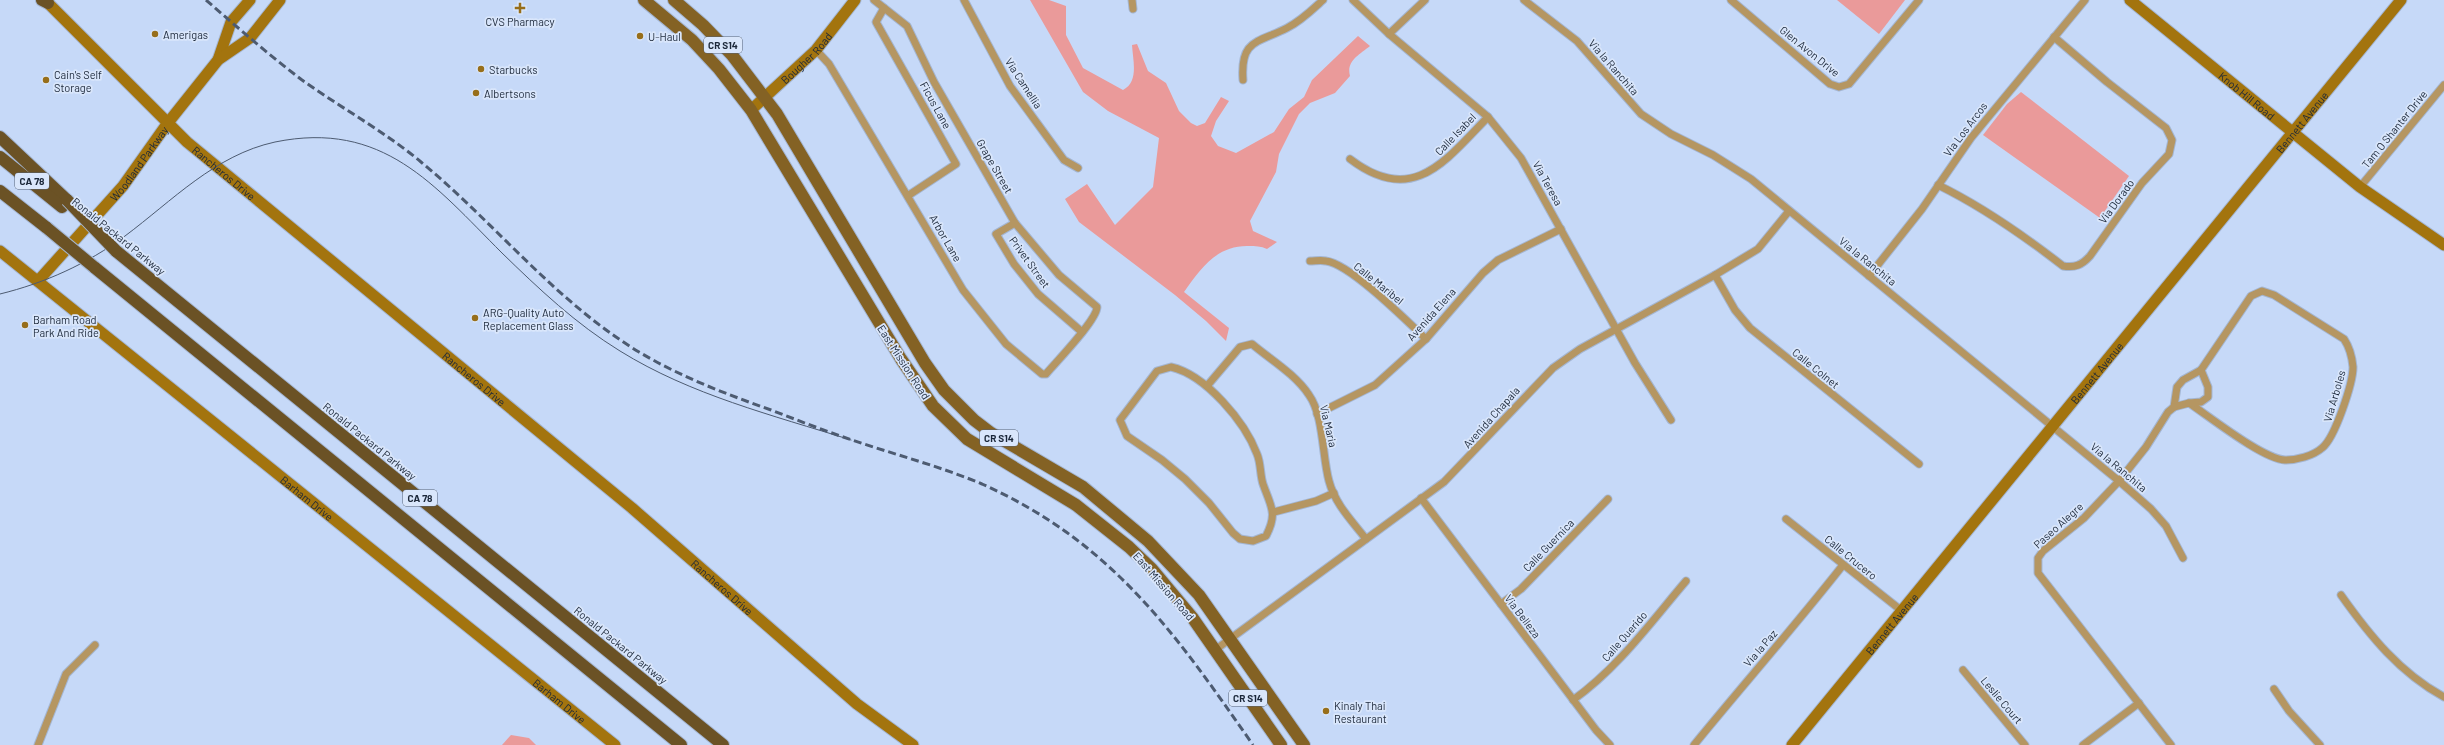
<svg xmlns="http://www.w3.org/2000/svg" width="2444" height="745" font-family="Barlow,sans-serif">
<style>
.green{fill:#ea9a9a}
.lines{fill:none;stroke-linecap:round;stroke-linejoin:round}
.street-casing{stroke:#a4b6d2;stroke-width:9}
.secondary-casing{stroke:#a4b6d2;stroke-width:13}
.primary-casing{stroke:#a4b6d2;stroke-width:14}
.highway-casing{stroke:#a4b6d2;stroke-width:14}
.street{stroke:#b59662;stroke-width:7}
.secondary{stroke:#a3740e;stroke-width:11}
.primary{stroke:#846224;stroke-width:12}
.highway{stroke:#6b5225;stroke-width:12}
.tram{stroke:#4d5b71;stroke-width:1}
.rail{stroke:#4d5b71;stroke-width:3;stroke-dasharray:8 4;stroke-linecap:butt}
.highway-bridge-casing{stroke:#a4b6d2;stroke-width:14;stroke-linecap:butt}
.highway-bridge{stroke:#6b5225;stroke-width:12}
.poi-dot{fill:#976e1a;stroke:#d9e6fb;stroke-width:1.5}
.labels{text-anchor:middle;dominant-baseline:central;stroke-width:3.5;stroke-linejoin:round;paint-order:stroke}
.shield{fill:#d9e6fb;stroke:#556174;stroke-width:1}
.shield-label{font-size:10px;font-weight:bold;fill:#1c283a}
.poi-label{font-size:11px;fill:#1c283a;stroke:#d9e6fb;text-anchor:start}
.street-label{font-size:11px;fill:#1c283a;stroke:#d9e6fb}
</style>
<rect width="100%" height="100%" fill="#c6d9f8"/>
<g class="green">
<path d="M1030,0H1049L1066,6V35L1083,68L1123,90C1139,82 1133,61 1132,45L1137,44L1148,71L1166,83L1179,111L1191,123L1197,126L1205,123L1221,97L1229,101L1216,121L1211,136L1218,146L1236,153L1274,132L1289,109L1304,97L1312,80L1358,36L1370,46C1359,55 1346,61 1350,76L1335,93L1310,103L1299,114L1279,154L1276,172L1250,221L1253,231L1277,242L1267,249C1261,246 1255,246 1249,246C1217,245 1201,268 1184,292L1229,328L1226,341L1206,321L1175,295L1079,222L1065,199L1087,184L1115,225L1153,187L1159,138L1108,111L1083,92Z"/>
<polygon points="1837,0 1905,0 1879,34"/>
<polygon points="2021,92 2129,176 2100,218 1983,135 2007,104"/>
<polygon points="511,735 529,738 536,745 502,745"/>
</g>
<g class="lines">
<g class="street-casing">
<g id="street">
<polyline points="964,0 1010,86 1064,160 1078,168"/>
<polyline points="1132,0 1133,9"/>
<polyline points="1353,0 1389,34 1488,117 1521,158 1635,363 1671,420"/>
<polyline points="1524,0 1577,41 1641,114 1671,134 1713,155 1751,179 2119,481 2151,509 2166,526 2183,558"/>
<polyline points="1731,0 1830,84 1839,87 1849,84 1919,0"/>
<polyline points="884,8 876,22 956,164 909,195"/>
<polyline points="1389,34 1425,0"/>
<path d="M816,50L829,64L963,290L1006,344L1042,374H1046C1057,361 1097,320 1097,307L1059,275L1015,223L934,82L907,26L874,0"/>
<path d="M1243,80C1240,39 1258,43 1287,28C1301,21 1312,10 1323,0"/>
<path d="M1350,159C1413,207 1445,161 1488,117"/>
<path d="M1938,185C1983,207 2023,235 2063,266C2075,268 2082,265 2090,256L2142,183L2169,154L2172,140L2166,128L2107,82L2054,37"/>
<polyline points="2360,187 2444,85"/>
<polyline points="1015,223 996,234 1014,264 1038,294 1082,332"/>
<path d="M1310,261C1315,261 1321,260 1326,261C1350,264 1406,320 1426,339"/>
<polyline points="1715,275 1735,310 1750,328 1919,464"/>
<polyline points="1869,276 1922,209 1971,138 2085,0"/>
<path d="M2262,291L2274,295L2344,339C2350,348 2352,356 2353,367C2353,383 2335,438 2322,448C2313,456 2297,460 2285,460C2263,459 2210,417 2189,403L2174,407L2177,387L2183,380L2201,370L2251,296Z"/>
<path d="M1171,367C1206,375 1245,422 1257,454C1261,463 1260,475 1263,484C1271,507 1278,513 1266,536L1253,541L1240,539L1233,533L1209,503L1185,479L1162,460L1127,436L1120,420L1157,371Z"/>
<path d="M1207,386L1240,347L1252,344C1271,360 1295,374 1309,395C1324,416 1322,456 1329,481C1335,504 1352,521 1366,539"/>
<polyline points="2189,403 2201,402 2208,397 2208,387 2201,370"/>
<polyline points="1317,414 1375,385 1426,339 1483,273 1498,260 1561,229"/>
<polyline points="1421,498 1596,730 1610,745"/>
<polyline points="1274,512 1316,501 1334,493"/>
<polyline points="1786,519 1902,611"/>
<path d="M2341,595C2370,636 2400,673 2444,697"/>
<polyline points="1501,604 1521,589 1608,499"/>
<polyline points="1215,650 1444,482 1553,368 1580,349 1715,275 1758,249 1789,211"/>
<polyline points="1963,670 2025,745"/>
<polyline points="2274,689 2289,711 2320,745"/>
<path d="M1573,700C1618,668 1651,622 1686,581"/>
<polyline points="38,745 66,674 95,645"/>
<path d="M1694,745C1743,685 1795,626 1843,565"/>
<polyline points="2083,745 2139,703"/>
<polyline points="2171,745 2038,573 2038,558 2043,551 2084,518 2119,481 2146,447 2168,412 2174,407"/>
</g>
</g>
<g class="secondary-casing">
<g id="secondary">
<path id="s1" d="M45,0L187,142L632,508L857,704L913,745"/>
<path id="s2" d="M2130,0L2360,187L2444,245"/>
<polyline points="218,60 231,22 250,0"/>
<path id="s3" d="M751,110L816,50L855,0"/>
<path id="s4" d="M0,251L615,745"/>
<path id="s5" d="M38,281L123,186L167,124L218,60L250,38L280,0"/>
<path id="s6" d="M1792,745L2401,0"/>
</g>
</g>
<g class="primary-casing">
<g id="primary">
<polyline points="644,0 692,40 719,69 751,110 901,359 933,406 967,439 1076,505 1129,547 1152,569 1192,617 1281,745"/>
<polyline points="674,0 703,25 732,55 777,114 925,363 944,390 974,420 991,433 1083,487 1148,541 1199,595 1304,745"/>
</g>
</g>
<g class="highway-casing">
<g id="highway">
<polyline points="42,0 48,3"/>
<polyline points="0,137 67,200"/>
<polyline points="0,157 62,207"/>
<polyline points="0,191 47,228"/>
<polyline points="116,251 723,745"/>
<polyline points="94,267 681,745"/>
</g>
</g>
<use href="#street" class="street"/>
<use href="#secondary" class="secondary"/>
<use href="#primary" class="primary"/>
<use href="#highway" class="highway"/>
<path class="tram" d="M0,294C45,283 87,264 125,236C172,201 215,155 275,142C383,120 434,185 502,253C539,289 576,324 620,351C691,395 772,415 851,440"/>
<path class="rail" d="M206,0C237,27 269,55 302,80C341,108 384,131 421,162C496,224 555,301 639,352C681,377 726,394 771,410C802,422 833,434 864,444C904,457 944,468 982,484C1112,542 1175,633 1253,745"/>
<g class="highway-bridge-casing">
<g id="highway-bridge">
<polyline points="67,200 116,251"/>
<polyline points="47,228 94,267"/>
</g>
</g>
<use href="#highway-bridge" class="highway-bridge"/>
</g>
<g class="poi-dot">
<path d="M518 2h4v4h4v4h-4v4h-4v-4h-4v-4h4z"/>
<circle cx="155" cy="34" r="4"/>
<circle cx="640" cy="36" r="4"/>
<circle cx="481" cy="69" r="4"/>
<circle cx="46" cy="80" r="4"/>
<circle cx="476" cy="93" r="4"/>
<circle cx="475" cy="318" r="4"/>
<circle cx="25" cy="325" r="4"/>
<circle cx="1326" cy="711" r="4"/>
</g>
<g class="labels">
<g class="shield">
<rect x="704" y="37" width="38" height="16" rx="3"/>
<rect x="15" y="173" width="34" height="16" rx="3"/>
<rect x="980" y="430" width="38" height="16" rx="3"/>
<rect x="403" y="490" width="34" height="16" rx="3"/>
<rect x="1229" y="690" width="38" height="16" rx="3"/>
</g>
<g class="shield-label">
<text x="723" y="45">CR S14</text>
<text x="32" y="181">CA 78</text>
<text x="999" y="438">CR S14</text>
<text x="420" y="498">CA 78</text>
<text x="1248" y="698">CR S14</text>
</g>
<g class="poi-label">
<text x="520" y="21" text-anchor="middle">CVS Pharmacy</text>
<text x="163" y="34">Amerigas</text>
<text x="648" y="36">U-Haul</text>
<text x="489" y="69">Starbucks</text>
<text x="54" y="74">Cain's Self<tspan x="54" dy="13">Storage</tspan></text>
<text x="484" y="93">Albertsons</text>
<text x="483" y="312">ARG-Quality Auto<tspan x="483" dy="13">Replacement Glass</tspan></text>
<text x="33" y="319">Barham Road<tspan x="33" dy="13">Park And Ride</tspan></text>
<text x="1334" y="705">Kinaly Thai<tspan x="1334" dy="13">Restaurant</tspan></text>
</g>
<g class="street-label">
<text transform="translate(1810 51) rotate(39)">Glen Avon Drive</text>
<text stroke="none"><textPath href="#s3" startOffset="76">Bougher Road</textPath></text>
<text transform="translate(1614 67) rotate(49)">Via la Ranchita</text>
<text transform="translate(1024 83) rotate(57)">Via Camellia</text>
<text stroke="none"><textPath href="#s2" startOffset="151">Knob Hill Road</textPath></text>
<text transform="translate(936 105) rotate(61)">Ficus Lane</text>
<text stroke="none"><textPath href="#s6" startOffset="805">Bennett Avenue</textPath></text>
<text transform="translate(1965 129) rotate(-53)">Via Los Arcos</text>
<text transform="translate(2394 129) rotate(-51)">Tam O Shanter Drive</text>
<text transform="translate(1455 134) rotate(-46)">Calle Isabel</text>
<text stroke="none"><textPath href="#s5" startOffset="155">Woodland Parkway</textPath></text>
<text transform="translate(995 166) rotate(60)">Grape Street</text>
<text stroke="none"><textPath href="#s1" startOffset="249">Rancheros Drive</textPath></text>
<text transform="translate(1548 183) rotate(61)">Via Teresa</text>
<text transform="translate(2116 201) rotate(-54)">Via Dorado</text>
<text transform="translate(119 236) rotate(39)">Ronald Packard Parkway</text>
<text transform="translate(946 238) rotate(60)">Arbor Lane</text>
<text transform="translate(1868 261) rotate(39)">Via la Ranchita</text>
<text transform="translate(1030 262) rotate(54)">Privet Street</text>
<text transform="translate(1379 283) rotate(39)">Calle Maribel</text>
<text transform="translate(1431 314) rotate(-48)">Avenida Elena</text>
<text transform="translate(904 362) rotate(57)">East Mission Road</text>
<text transform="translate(1816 368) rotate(39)">Calle Colnet</text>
<text stroke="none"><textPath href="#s6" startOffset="481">Bennett Avenue</textPath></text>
<text stroke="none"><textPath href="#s1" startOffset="573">Rancheros Drive</textPath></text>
<text transform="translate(2334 396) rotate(-74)">Via Arboles</text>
<text transform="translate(1491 417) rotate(-48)">Avenida Chapala</text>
<text transform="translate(1329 426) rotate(77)">Via Maria</text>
<text transform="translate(370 441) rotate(39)">Ronald Packard Parkway</text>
<text transform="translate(2119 467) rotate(40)">Via la Ranchita</text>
<text stroke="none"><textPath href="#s4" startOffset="394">Barham Drive</textPath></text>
<text transform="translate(2058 525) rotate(-42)">Paseo Alegre</text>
<text transform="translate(1548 545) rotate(-46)">Calle Guernica</text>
<text transform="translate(1851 557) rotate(39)">Calle Crucero</text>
<text stroke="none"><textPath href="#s1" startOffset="897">Rancheros Drive</textPath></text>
<text transform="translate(1164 586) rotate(49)">East Mission Road</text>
<text transform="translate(1523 616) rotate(53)">Via Belleza</text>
<text stroke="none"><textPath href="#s6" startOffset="157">Bennett Avenue</textPath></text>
<text transform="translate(1624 636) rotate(-49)">Calle Querido</text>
<text transform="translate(621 645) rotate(39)">Ronald Packard Parkway</text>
<text transform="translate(1760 648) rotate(-49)">Via la Paz</text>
<text stroke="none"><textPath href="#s4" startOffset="718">Barham Drive</textPath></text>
<text transform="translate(2002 700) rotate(50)">Leslie Court</text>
</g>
</g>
</svg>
